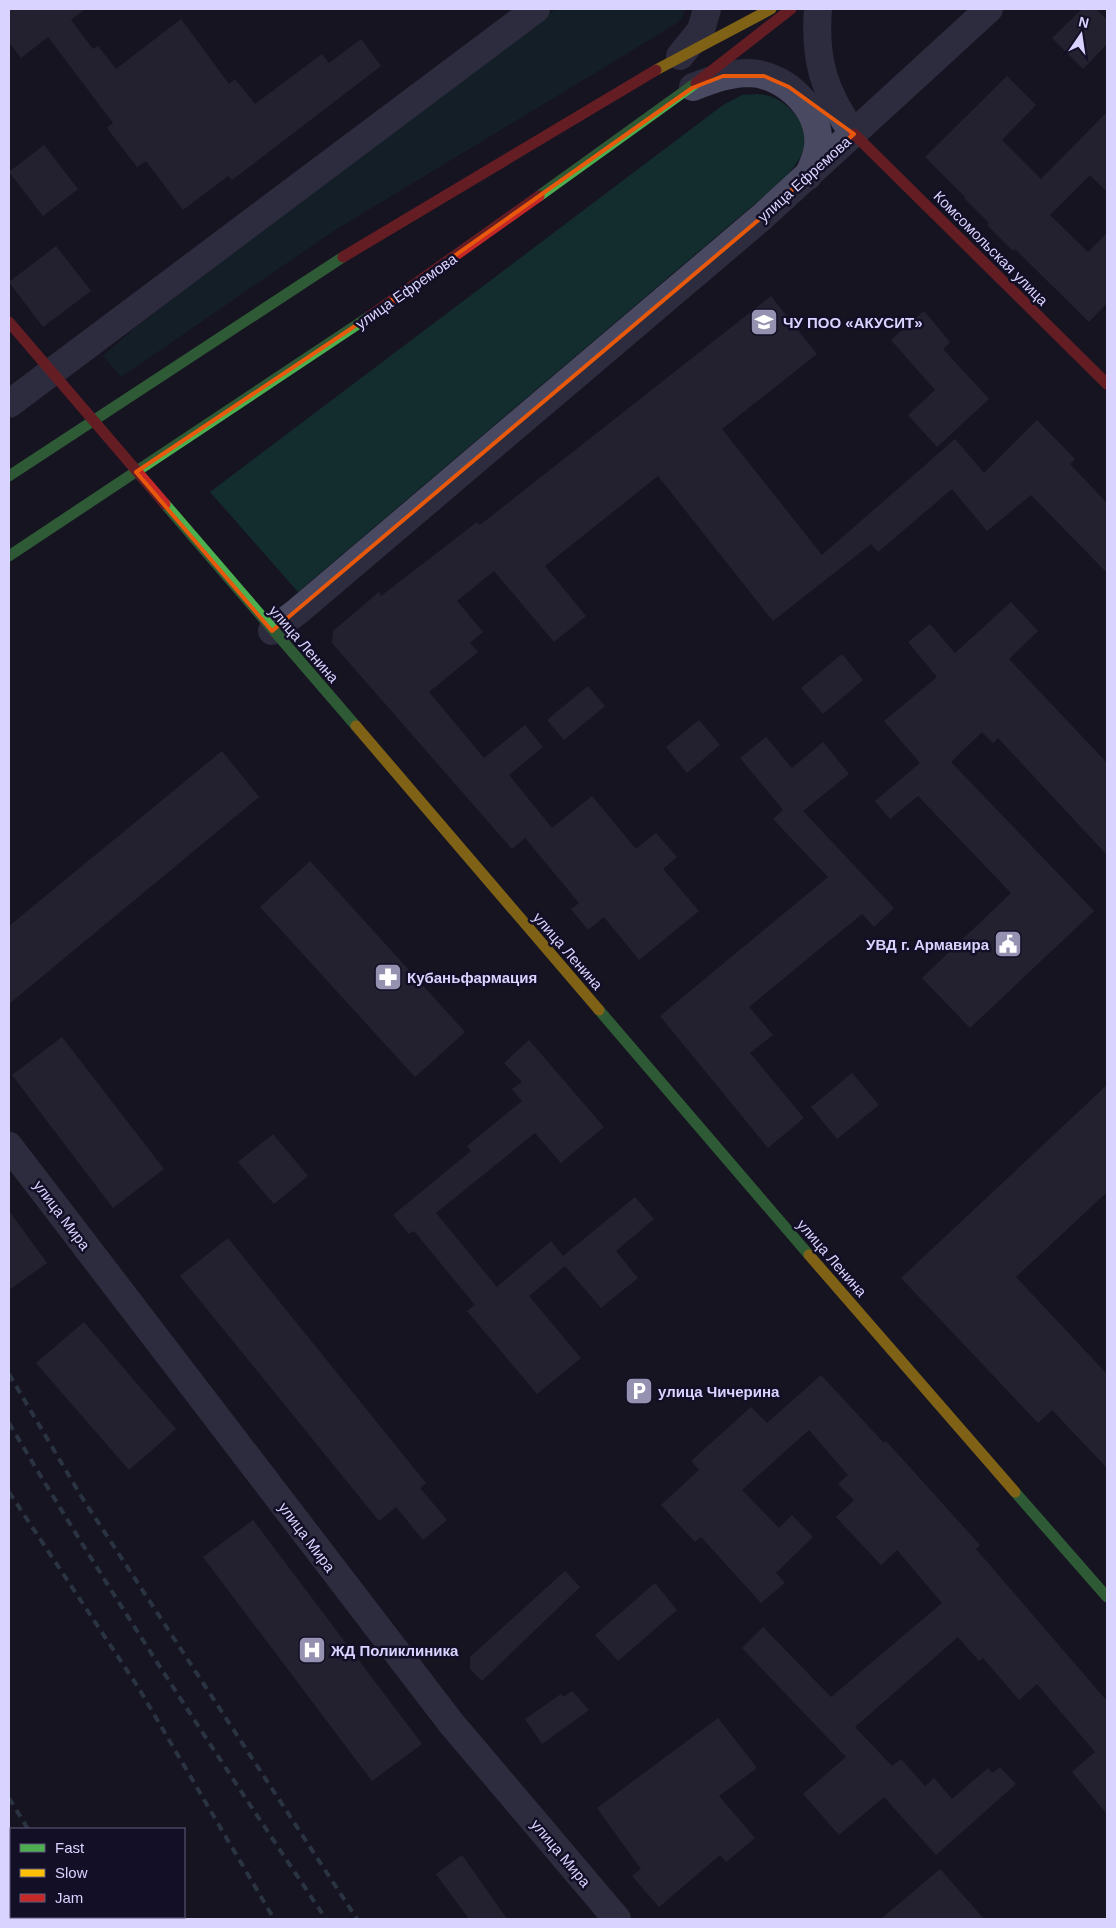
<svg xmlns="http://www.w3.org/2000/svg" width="1116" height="1928" font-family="Arial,sans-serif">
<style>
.green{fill:#132c2d}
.building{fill:#343243}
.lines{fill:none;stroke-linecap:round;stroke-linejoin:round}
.street{stroke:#4a4962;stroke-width:28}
.fast{stroke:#4caf50;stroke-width:11}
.slow{stroke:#ffc107;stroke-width:11}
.jam{stroke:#c62828;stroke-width:11}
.rail{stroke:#43596b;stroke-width:4;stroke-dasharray:8 6;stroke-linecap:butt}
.marked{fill:none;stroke:#e8590c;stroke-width:4;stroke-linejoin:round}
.labels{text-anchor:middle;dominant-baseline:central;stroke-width:5;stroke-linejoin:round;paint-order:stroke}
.street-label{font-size:15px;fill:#d9d4ff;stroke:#130f26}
.poi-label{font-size:15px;font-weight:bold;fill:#d9d4ff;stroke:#130f26;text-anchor:start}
</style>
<rect width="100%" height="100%" fill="#161421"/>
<g class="green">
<polygon points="556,9 685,10 681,19 674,25 332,232 121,377 103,356 136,327"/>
<path d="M742,95C749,95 758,93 765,95C785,98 807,122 805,142C804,156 793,169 784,179L298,592L210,492L723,105Z"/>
</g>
<g class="building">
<polygon points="9,9 85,9 71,20 93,49 98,46 116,69 181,19 229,84 235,79 255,104 322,54 329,63 361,39 381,66 232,180 228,176 183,210 146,161 137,167 107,128 113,123 48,37 21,58 9,42"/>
<polygon points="1082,9 1096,9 1107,20 1107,44 1083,69 1052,38"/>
<polygon points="1007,76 1036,105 1002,140 1041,179 1107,112 1107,192 1090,175 1050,215 1088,252 1107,233 1107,303 1089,322 1015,249 1013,251 987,225 989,223 964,198 965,197 925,157"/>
<polygon points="44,145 78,189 43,216 9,172"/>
<polygon points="56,246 91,291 43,327 9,282"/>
<polygon points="771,296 817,354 722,429 822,555 955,439 984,473 1037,420 1075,459 1070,464 1107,503 1107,573 1031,495 987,531 952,489 878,552 871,544 773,621 658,476 545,566 586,616 554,642 494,571 457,601 483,632 470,643 478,652 429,692 484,758 525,725 543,747 509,775 552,828 592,796 636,849 656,833 677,857 663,869 699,911 639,960 604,917 588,930 571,909 579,903 525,838 512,849 332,643 333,631 379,592 381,596 477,522 480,525"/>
<polygon points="924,311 950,342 943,349 989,399 937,447 908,415 935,390 891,340"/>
<polygon points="1011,602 1038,631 1009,659 1107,763 1107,855 998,738 993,743 982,732 951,762 1094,911 970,1028 922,978 1011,893 918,796 890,819 875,801 920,763 884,721 937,677 908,642 930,624 955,653"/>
<polygon points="842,654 863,680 823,714 801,688"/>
<polygon points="588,686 605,706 564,740 547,720"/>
<polygon points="699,720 720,745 687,773 666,747"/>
<polygon points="766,737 792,768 823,742 849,774 803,811 894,908 874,927 862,914 749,1007 773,1035 750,1053 804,1118 768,1148 660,1016 828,877 773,819 783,810 740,758"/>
<polygon points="222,751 259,797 9,1004 9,926"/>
<polygon points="310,861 465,1032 415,1077 260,907"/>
<polygon points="62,1037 164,1169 113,1208 12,1075"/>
<polygon points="529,1040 604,1127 561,1163 535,1133 436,1213 497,1287 551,1241 563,1256 635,1197 654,1219 616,1251 638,1278 601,1308 565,1266 529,1296 581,1358 537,1394 467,1311 475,1305 414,1231 409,1234 393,1215 471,1151 467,1146 522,1101 512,1089 522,1082 504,1063"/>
<polygon points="852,1073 879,1105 837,1139 811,1107"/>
<polygon points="1107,1085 1107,1192 1016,1277 1107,1374 1107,1468 1052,1410 1038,1423 901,1278"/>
<polygon points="273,1134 308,1176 274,1204 238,1162"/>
<polygon points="9,1211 47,1263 9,1290"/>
<polygon points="228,1238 426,1483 420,1488 447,1520 423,1540 396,1507 379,1521 180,1276"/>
<polygon points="84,1322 176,1429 129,1470 36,1363"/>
<polygon points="821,1375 884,1443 886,1441 980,1545 976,1549 1107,1701 1107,1814 1072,1772 1095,1752 1037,1684 1019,1700 983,1658 979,1661 958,1637 855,1727 892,1766 901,1759 925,1786 934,1778 952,1799 988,1768 992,1773 1000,1767 1016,1784 936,1855 884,1797 839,1835 803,1794 846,1757 742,1648 763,1627 831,1697 942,1603 897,1550 881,1565 836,1517 854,1500 838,1484 848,1475 809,1430 742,1490 779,1528 792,1515 813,1537 776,1573 785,1583 761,1603 701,1537 695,1542 661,1505 699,1470 691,1461 751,1407 767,1423"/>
<polygon points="253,1520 422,1744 372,1781 203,1557"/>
<polygon points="565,1571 580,1587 482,1681 470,1669 470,1657"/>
<polygon points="655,1583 677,1610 618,1661 595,1635"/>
<polygon points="572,1691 589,1710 542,1744 525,1719 561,1694 563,1697"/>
<polygon points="718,1718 757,1768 719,1796 755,1838 726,1862 720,1855 659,1907 632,1876 641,1869 597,1808"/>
<polygon points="462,1855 507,1919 469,1919 436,1874"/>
<polygon points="940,1869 984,1919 881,1919"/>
</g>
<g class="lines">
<g class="street">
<path d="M818,9C814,59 824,93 854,134"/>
<polyline points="680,56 701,30 707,9"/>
<path d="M693,87C711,80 729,73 749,73C786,74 822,110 818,147C817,157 812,167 808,176"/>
<polyline points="9,404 536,9"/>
<polyline points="272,631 298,611 762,217 989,9"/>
<polyline points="9,1146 451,1723 617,1919"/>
</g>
<g class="fast">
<polyline points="539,196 696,83"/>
<polyline points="9,476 343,257"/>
<polyline points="165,504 356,726"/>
<polyline points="9,556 370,316"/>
<polyline points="599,1010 809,1255"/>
<polyline points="1015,1492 1107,1597"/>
</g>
<g class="slow">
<polyline points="656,70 771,9"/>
<polyline points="356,726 599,1010"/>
<polyline points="809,1255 1015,1492"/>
</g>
<g class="jam">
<polyline points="696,83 791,9"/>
<polyline points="854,134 1107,384"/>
<polyline points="343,257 656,70"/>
<polyline points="370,316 539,196"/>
<polyline points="9,322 165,504"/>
</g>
<g class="rail">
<polyline points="9,1374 81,1496 357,1919"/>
<path d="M9,1423C109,1592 217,1756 326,1919"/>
<polyline points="9,1492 138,1687 274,1919"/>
<polyline points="9,1798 28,1829"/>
<polyline points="9,1835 11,1839"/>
<polyline points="9,1872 11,1876"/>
<polyline points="37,1917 39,1919"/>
<polyline points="60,1917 61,1919"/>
<polyline points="84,1917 86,1919"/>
</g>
</g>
<path d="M0 0H1116V1928H0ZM723,76H764L789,87L854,134L762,217L272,631L136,472L358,324L692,88Z" fill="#161421" fill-opacity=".55" fill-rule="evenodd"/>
<path class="marked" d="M723,76H764L789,87L854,134L762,217L272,631L136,472L358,324L692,88Z"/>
<defs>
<g id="university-square" transform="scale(1.4375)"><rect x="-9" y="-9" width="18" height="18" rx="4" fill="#9591b1" stroke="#130f26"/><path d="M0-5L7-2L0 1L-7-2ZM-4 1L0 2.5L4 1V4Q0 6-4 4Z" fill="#fff"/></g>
<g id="civic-square" transform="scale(1.4375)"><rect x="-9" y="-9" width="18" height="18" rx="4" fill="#9591b1" stroke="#130f26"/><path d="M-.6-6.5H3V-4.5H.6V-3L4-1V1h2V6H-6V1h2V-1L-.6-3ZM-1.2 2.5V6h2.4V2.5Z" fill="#fff"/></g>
<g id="pharmacy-square" transform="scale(1.4375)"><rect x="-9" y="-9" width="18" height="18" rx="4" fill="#9591b1" stroke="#130f26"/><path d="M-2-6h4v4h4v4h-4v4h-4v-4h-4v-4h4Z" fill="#fff"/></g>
<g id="parking-square" transform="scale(1.4375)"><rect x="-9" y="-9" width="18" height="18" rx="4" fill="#9591b1" stroke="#130f26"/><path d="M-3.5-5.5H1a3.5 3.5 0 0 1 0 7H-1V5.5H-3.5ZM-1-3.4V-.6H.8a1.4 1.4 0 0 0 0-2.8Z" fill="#fff"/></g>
<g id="hospital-square" transform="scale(1.4375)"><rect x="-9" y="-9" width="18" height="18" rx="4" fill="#9591b1" stroke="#130f26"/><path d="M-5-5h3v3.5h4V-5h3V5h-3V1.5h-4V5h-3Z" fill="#fff"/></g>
</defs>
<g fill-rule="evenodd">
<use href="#university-square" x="764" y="322"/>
<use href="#civic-square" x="1008" y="944"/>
<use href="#pharmacy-square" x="388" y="977"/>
<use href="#parking-square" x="639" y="1391"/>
<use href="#hospital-square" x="312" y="1650"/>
</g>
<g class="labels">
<g class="street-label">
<text transform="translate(804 179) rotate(-42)">улица Ефремова</text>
<text transform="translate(991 248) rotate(45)">Комсомольская улица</text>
<text transform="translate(406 291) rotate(-35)">улица Ефремова</text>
<text transform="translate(304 644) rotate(49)">улица Ленина</text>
<text transform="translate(568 951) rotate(49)">улица Ленина</text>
<text transform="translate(62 1215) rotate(53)">улица Мира</text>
<text transform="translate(832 1258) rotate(49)">улица Ленина</text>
<text transform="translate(307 1537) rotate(53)">улица Мира</text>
<text transform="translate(561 1853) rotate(50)">улица Мира</text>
</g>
<g class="poi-label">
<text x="783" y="322">ЧУ ПОО «АКУСИТ»</text>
<text x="989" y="944" text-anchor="end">УВД г. Армавира</text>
<text x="407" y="977">Кубаньфармация</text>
<text x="658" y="1391">улица Чичерина</text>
<text x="331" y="1650">ЖД Поликлиника</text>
</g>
</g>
<rect width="1116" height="1928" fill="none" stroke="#d9d4ff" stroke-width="20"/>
<rect x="10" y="1828" width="175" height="90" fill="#130f26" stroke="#625e7d"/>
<rect x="20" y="1844" width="25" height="8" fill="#4caf50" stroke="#625e7d"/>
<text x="55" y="1853" font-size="15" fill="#d9d4ff">Fast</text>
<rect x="20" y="1869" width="25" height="8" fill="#ffc107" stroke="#625e7d"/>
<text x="55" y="1878" font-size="15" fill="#d9d4ff">Slow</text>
<rect x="20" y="1894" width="25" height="8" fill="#c62828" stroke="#625e7d"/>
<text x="55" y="1903" font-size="15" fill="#d9d4ff">Jam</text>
<g transform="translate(1081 35) rotate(13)" stroke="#130f26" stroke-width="4" paint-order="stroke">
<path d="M0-4L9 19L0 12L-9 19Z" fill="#d9d4ff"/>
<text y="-8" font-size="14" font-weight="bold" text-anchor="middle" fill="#d9d4ff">N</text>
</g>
</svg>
